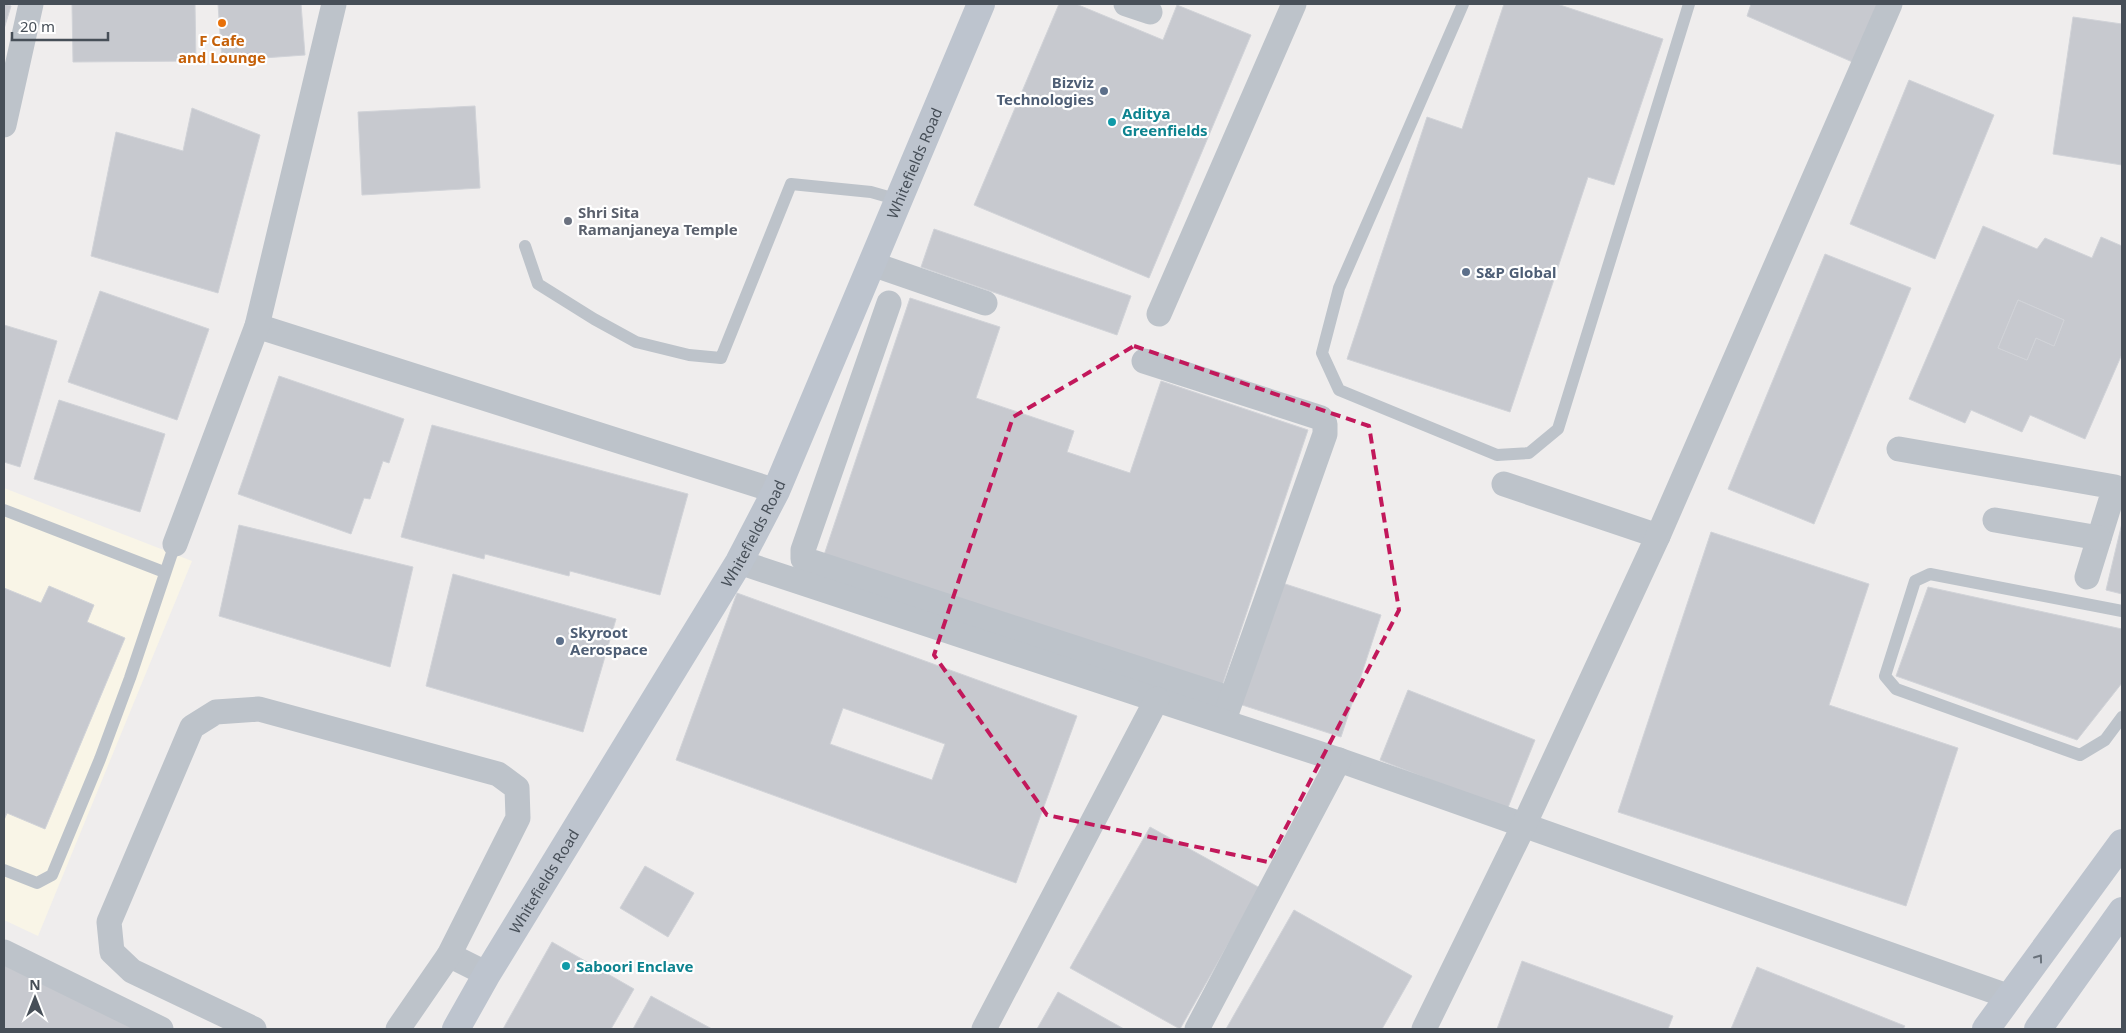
<svg xmlns="http://www.w3.org/2000/svg" width="2126" height="1033" font-family="'Noto Sans',sans-serif">
<style>
.commercial{fill:#f9f5e7}
.building{fill:#c7c9cf;stroke:#d1d3d8;fill-rule:evenodd}
.lines{fill:none;stroke-linecap:round;stroke-linejoin:round}
.lane{stroke:#bdc3ca;stroke-width:12}
.street{stroke:#bdc3ca;stroke-width:25}
.secondary{stroke:#bdc4ce;stroke-width:28}
.oneway{stroke:#6a727b}
.marked{fill:none;stroke:#c2185b;stroke-width:4;stroke-dasharray:10 6;stroke-linejoin:round}
.food-dot{fill:#e8710a;stroke:#fff;stroke-width:2}
.service-dot{fill:#5c6f8a;stroke:#fff;stroke-width:2}
.culture-dot{fill:#0f9aa8;stroke:#fff;stroke-width:2}
.worship-dot{fill:#6b7280;stroke:#fff;stroke-width:2}
.labels{text-anchor:middle;dominant-baseline:central;stroke-width:4.5;stroke-linejoin:round;paint-order:stroke}
.food-label{font-size:15px;font-weight:bold;fill:#c56008;stroke:#fff}
.service-label{font-size:15px;font-weight:bold;fill:#4e5e75;stroke:#fff;text-anchor:start}
.culture-label{font-size:15px;font-weight:bold;fill:#0d838f;stroke:#fff;text-anchor:start}
.street-label{font-size:15px;fill:#474f58;stroke:#fff}
.worship-label{font-size:15px;font-weight:bold;fill:#5b616d;stroke:#fff;text-anchor:start}
</style>
<rect width="100%" height="100%" fill="#efeded"/>
<polygon class="commercial" points="4,488 192,561 38,936 4,920"/>
<g class="building">
<polygon points="4,4 11,6 4,29"/>
<polygon points="72,4 195,4 196,61 73,62"/>
<polygon points="218,4 301,4 305,55 222,61"/>
<polygon points="1059,4 1076,4 1163,40 1177,5 1251,35 1149,278 974,205"/>
<polygon points="1504,4 1557,4 1663,39 1614,185 1588,177 1510,412 1347,359 1427,117 1462,129"/>
<polygon points="1751,4 1880,4 1857,64 1747,16"/>
<polygon points="2073,17 2122,24 2122,165 2053,154"/>
<polygon points="1909,80 1994,115 1935,259 1850,224"/>
<polygon points="475,106 480,188 362,195 358,112"/>
<polygon points="192,108 260,135 218,293 91,256 116,132 183,151"/>
<path d="M1983,226L2037,249L2045,238L2092,258L2101,237L2122,246V354L2085,439L2030,415L2022,432L1971,410L1965,423L1909,399ZM2018,300L2064,320L2054,346L2036,338L2027,360L1998,348Z"/>
<polygon points="934,229 1131,296 1117,335 921,267"/>
<polygon points="1825,254 1911,288 1814,524 1728,489"/>
<polygon points="100,291 209,329 177,420 68,382"/>
<polygon points="910,298 1000,327 976,398 1074,431 1067,452 1130,473 1161,381 1308,430 1221,689 823,558"/>
<polygon points="2018,300 2064,320 2054,346 2036,338 2027,360 1998,348"/>
<polygon points="4,325 57,341 20,467 4,462"/>
<polygon points="279,376 404,419 389,463 383,461 370,499 364,498 351,534 238,494"/>
<polygon points="59,400 165,434 140,512 34,479"/>
<polygon points="432,425 688,494 660,595 570,571 569,576 485,554 484,559 401,537"/>
<polygon points="2122,523 2122,594 2106,590"/>
<polygon points="239,525 413,567 390,667 219,616"/>
<polygon points="1711,532 1869,584 1829,705 1958,748 1906,906 1618,812"/>
<polygon points="453,574 616,619 583,732 426,686"/>
<polygon points="1276,581 1381,615 1341,737 1236,703"/>
<polygon points="49,586 94,605 87,622 125,638 45,829 7,813 4,820 4,588 41,603"/>
<polygon points="1928,587 2122,629 2122,683 2077,740 1896,676"/>
<path d="M737,593L1077,716L1016,883L676,760ZM843,708L945,744L932,780L830,744Z"/>
<polygon points="1408,690 1535,740 1507,810 1380,760"/>
<polygon points="1150,827 1260,888 1180,1029 1070,968"/>
<polygon points="645,866 694,893 668,937 620,908"/>
<polygon points="1294,910 1412,976 1382,1029 1226,1029"/>
<polygon points="552,942 634,989 611,1029 503,1029"/>
<polygon points="1522,961 1673,1016 1668,1029 1497,1029"/>
<polygon points="4,965 136,1029 4,1029"/>
<polygon points="1757,967 1905,1026 1903,1029 1731,1029"/>
<polygon points="1058,992 1124,1029 1037,1029"/>
<polygon points="651,996 712,1029 633,1029"/>
</g>
<g class="lines">
<g class="lane">
<polyline points="1463,4 1339,288 1322,353 1339,390 1497,455 1529,453 1558,429 1689,4"/>
<polyline points="525,246 538,284 594,319 636,342 689,355 721,358 791,184 871,192 899,200"/>
<polyline points="4,510 164,572"/>
<polyline points="2122,611 1930,574 1915,581 1885,676 1896,689 2080,755 2105,740 2122,717"/>
<polyline points="4,870 37,883 52,875 100,759 130,678 175,544"/>
</g>
<g class="street">
<polyline points="1126,4 1150,12"/>
<polyline points="4,125 31,4"/>
<polyline points="872,264 985,303"/>
<polyline points="889,303 803,550 803,559 1231,699"/>
<polyline points="1159,314 1294,4"/>
<polyline points="257,326 776,491"/>
<polyline points="1144,361 1321,418 1325,424 1325,434 1226,714"/>
<polyline points="1899,449 2115,487 2087,577"/>
<polyline points="1504,484 1658,536"/>
<polyline points="1995,520 2099,538"/>
<polyline points="175,544 257,326 334,4"/>
<polyline points="739,562 1339,760 2010,997"/>
<polyline points="4,952 161,1029"/>
<polyline points="449,955 487,974"/>
<polyline points="254,1029 132,971 112,952 109,922 192,727 216,712 259,709 498,774 517,788 518,818 449,955 398,1029"/>
<polyline points="984,1029 1157,699"/>
<polyline points="1197,1029 1339,760"/>
<polyline points="1424,1029 1524,825 1658,536 1890,4"/>
</g>
<g class="secondary">
<path id="s1" d="M456,1029L487,974L739,562L776,491L981,4"/>
<polyline points="1986,1029 2122,843"/>
<polyline points="2038,1029 2122,911"/>
</g>
</g>
<defs><path id="oneway-chevron" d="M-2-3.5L2.5 0L-2 3.5" fill="none" stroke-width="1.6" stroke-linecap="round" stroke-linejoin="round" transform="scale(1.25)"/></defs>
<use class="oneway" href="#oneway-chevron" transform="translate(2039 958) rotate(-54)"/>
<path class="marked" d="M1134,346L1369,426L1399,610L1268,862L1047,815L934,655L1013,417Z"/>
<circle class="food-dot" cx="222" cy="23" r="5"/>
<g class="service-dot">
<circle cx="1104" cy="91" r="5"/>
<circle cx="1466" cy="272" r="5"/>
<circle cx="560" cy="641" r="5"/>
</g>
<g class="culture-dot">
<circle cx="1112" cy="122" r="5"/>
<circle cx="566" cy="966" r="5"/>
</g>
<circle class="worship-dot" cx="568" cy="221" r="5"/>
<g class="labels">
<g class="food-label">
<text x="222" y="40">F Cafe<tspan x="222" dy="17">and Lounge</tspan></text>
</g>
<g class="service-label">
<text x="1094" y="82" text-anchor="end">Bizviz<tspan x="1094" dy="17">Technologies</tspan></text>
<text x="1476" y="272">S&amp;P Global</text>
<text x="570" y="632">Skyroot<tspan x="570" dy="17">Aerospace</tspan></text>
</g>
<g class="culture-label">
<text x="1122" y="113">Aditya<tspan x="1122" dy="17">Greenfields</tspan></text>
<text x="576" y="966">Saboori Enclave</text>
</g>
<g class="street-label">
<text stroke="none"><textPath href="#s1" startOffset="982">Whitefields Road</textPath></text>
<text stroke="none"><textPath href="#s1" startOffset="578">Whitefields Road</textPath></text>
<text stroke="none"><textPath href="#s1" startOffset="172">Whitefields Road</textPath></text>
</g>
<g class="worship-label">
<text x="578" y="212">Shri Sita<tspan x="578" dy="17">Ramanjaneya Temple</tspan></text>
</g>
</g>
<rect width="2126" height="1033" fill="none" stroke="#474f58" stroke-width="10"/>
<g transform="translate(35 998)" stroke="#ffffff" stroke-width="4" paint-order="stroke">
<path d="M0-4L9 19L0 12L-9 19Z" fill="#474f58"/>
<text y="-8" font-size="14" font-weight="bold" text-anchor="middle" fill="#474f58">N</text>
</g>
<path d="M12 32v8h96v-8" fill="none" stroke="#474f58" stroke-width="2.5"/>
<text x="20" y="32" font-size="15" fill="#474f58" stroke="#ffffff" stroke-width="4" paint-order="stroke">20 m</text>
</svg>
